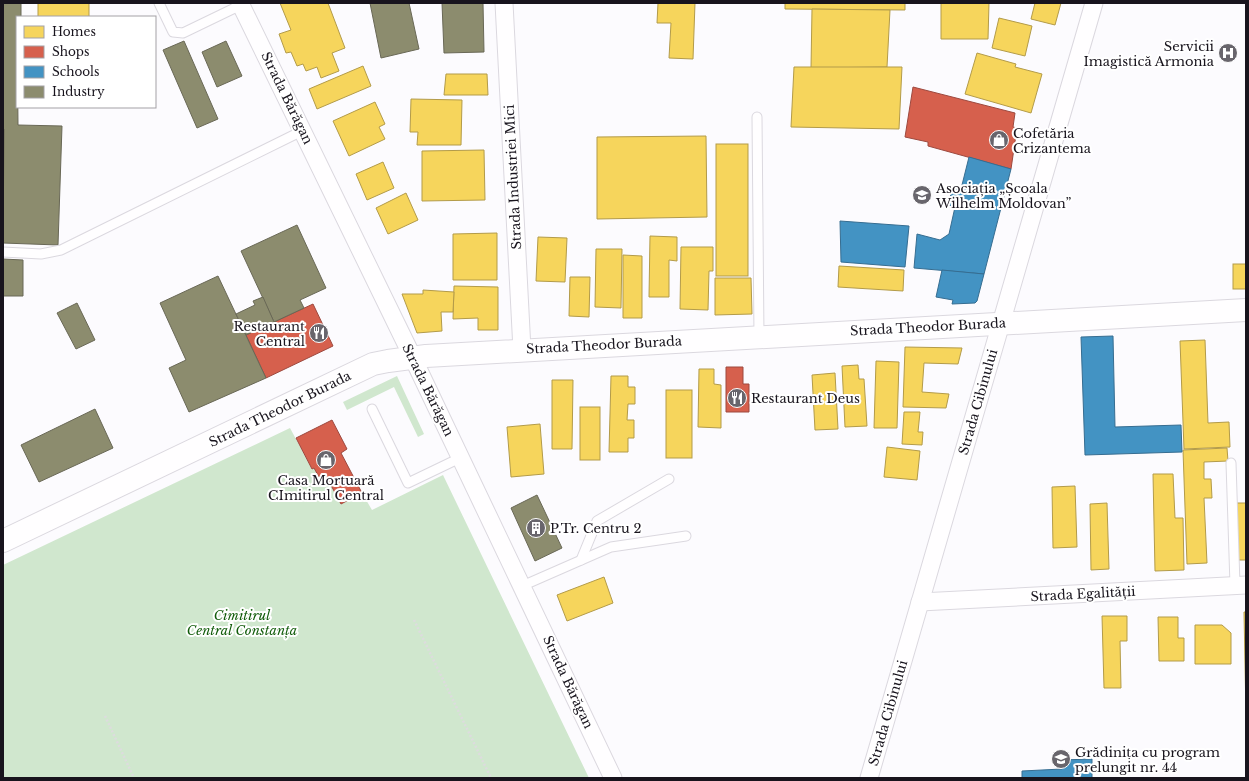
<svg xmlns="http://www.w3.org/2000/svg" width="1249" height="781" font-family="'Libre Baskerville',serif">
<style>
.green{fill:#d0e7ce}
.homes{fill:#f6d55c;stroke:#b39b49}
.shops{fill:#d6604d;stroke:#9d493f}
.schools{fill:#4393c3;stroke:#366d91}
.industry{fill:#8c8c6e;stroke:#696856}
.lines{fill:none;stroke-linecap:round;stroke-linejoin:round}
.lane-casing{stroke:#dbd8df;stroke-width:11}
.street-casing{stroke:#dbd8df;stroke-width:19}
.secondary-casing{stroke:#dbd8df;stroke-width:24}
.path{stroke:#dddcde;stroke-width:2.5;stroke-dasharray:2 2;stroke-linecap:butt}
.lane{stroke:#fffeff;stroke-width:9}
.street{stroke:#fffeff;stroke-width:17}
.secondary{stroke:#fffeff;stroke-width:22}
.labels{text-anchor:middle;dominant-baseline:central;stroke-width:4;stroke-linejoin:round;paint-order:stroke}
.poi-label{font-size:13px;fill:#18141d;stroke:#fff;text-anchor:start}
.street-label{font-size:13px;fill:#18141d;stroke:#fff}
.park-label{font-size:13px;font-style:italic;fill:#115c0a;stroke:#fff}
</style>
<rect width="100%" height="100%" fill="#fcfbfe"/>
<g class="green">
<polygon points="397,376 424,434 418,437 394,387 347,410 343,402"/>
<polygon points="290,428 312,469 314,468 319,477 325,474 341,504 362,493 372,510 443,475 589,778 3,778 3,565"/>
</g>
<g class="homes">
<rect x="38" y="3" width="51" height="14"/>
<polygon points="280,3 328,3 345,48 332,53 339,71 321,78 317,67 306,71 303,64 297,66 291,52 286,53 279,34 291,30"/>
<polygon points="658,3 695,3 693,59 669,58 671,23 657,23"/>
<polygon points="785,3 905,3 905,10 785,9"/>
<polygon points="941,3 989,3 988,39 941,39"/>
<polygon points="1035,3 1061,3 1055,25 1031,19"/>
<polygon points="812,9 890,10 887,67 811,68"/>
<polygon points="999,18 1032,26 1025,56 992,48"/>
<polygon points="977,53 1016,64 1015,67 1042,74 1031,113 965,94"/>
<polygon points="363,66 371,86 317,109 309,89"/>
<polygon points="794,67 902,67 899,129 791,127"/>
<polygon points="446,74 487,74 488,95 444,95"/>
<polygon points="411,99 462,100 461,145 417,145 418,132 410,132"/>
<polygon points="375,102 385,124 379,127 385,139 349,156 333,121"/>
<polygon points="706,136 707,217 597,219 597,137"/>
<rect x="716" y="144" width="32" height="132"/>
<polygon points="484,150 485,200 422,201 422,151"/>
<polygon points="383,162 394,188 367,200 356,174"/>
<polygon points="406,193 418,220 388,234 376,208"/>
<polygon points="497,233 497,280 453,280 453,234"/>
<polygon points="650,236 677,237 677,261 669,260 669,297 649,297"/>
<polygon points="538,237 567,238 565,282 536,281"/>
<polygon points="681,247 713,247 713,271 709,271 708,310 680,309"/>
<polygon points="596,249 622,249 621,308 595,307"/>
<polygon points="623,255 642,256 642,318 623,318"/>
<rect x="1233" y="264" width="13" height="25"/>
<polygon points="839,266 904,270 903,291 838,287"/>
<polygon points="570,277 590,277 589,317 569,316"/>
<polygon points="715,278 751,278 752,314 715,315"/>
<polygon points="454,286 498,287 498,330 478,330 478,318 453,319"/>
<polygon points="423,290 454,292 453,312 441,312 442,331 417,333 402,294 423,294"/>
<polygon points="1205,340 1208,423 1229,422 1230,447 1184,449 1180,341"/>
<polygon points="905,347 962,348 958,364 924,363 922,392 949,394 946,408 903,407"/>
<polygon points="876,361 899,362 897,428 874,428"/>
<polygon points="858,365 859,379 864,379 867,426 845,427 842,366"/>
<polygon points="699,369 714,369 714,384 721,385 721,428 698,427"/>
<polygon points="835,373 838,429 815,430 812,375"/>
<polygon points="611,376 628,376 628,387 635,387 635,404 628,404 627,420 634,420 634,438 628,438 628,452 609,452"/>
<polygon points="552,380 573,380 572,449 552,449"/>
<rect x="666" y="390" width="26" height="68"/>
<rect x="580" y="407" width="20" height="53"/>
<polygon points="904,412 920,412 918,432 923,432 922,445 902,444"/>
<polygon points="540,424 544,474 511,477 507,427"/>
<polygon points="887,447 920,451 917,480 884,477"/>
<polygon points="1227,448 1228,461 1204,462 1204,479 1211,479 1212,498 1204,498 1207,563 1187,564 1183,450"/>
<polygon points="1153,474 1173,474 1175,518 1183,518 1184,570 1155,571"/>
<polygon points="1075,486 1077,547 1053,548 1052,487"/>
<polygon points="1107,503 1109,569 1091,570 1090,504"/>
<polygon points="1236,503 1246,503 1246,560 1237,560"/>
<polygon points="604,577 613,603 567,621 557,595"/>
<polygon points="1244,612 1246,612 1246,716"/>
<polygon points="1102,616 1127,616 1127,641 1120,641 1121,688 1104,688"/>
<polygon points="1158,617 1178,617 1178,638 1184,638 1184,661 1159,661"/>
<polygon points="1195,625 1222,625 1231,633 1231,664 1195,664"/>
</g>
<g class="shops">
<polygon points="913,87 1015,113 1013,127 1017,128 1011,169 928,146 928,142 905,137"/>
<polygon points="313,304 333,346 266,378 246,335"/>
<polygon points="726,367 743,367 743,384 749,384 749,412 726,412"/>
<polygon points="332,420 347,449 341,453 362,493 341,504 325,474 319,477 314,468 312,469 296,438"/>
</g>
<g class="schools">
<polygon points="969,157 1011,169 984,274 914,268 917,234 940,240 949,234 955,207 948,205 953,187 961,189"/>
<polygon points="840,221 909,226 905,267 841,262"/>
<polygon points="942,270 984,274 977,301 975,303 952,304 953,300 936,297"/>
<polygon points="1113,336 1115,427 1181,425 1182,452 1085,455 1081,337"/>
<polygon points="1092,759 1092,778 1022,778 1022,771 1062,769 1061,760"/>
</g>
<g class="industry">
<polygon points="3,3 21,3 21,17 17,17 18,125 62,126 58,245 3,243 4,129 3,129"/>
<polygon points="370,3 409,3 419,49 381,58"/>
<polygon points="442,3 483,3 484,52 444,53"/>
<polygon points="184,41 218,119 197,128 163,50"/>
<polygon points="226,41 242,76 217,87 202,52"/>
<polygon points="297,225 326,288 300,300 304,308 274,322 241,251"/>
<polygon points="3,259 23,260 23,296 3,296"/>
<polygon points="218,276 266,378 189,412 169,368 186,360 160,303"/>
<polygon points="263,297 274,322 246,335 236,314 255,305 253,301"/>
<polygon points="77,303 95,340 76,349 57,313"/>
<polygon points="95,409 113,448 39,482 21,445"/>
<polygon points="537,495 562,548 535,561 511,508"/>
</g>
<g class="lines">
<g class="lane-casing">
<g id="lane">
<polyline points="159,3 173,32 183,33 241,5"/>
<polyline points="757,117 759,337"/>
<polyline points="3,252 41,254 61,250 302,131"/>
<polyline points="372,409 408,483 460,458"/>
<polyline points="1231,463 1235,585"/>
<polyline points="581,560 597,521 669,479"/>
<polyline points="522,586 611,547 686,536"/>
</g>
</g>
<g class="street-casing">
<g id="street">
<polyline points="240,3 412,356 613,778"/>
<polyline points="504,3 522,350"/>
<polyline points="920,602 1246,585"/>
<polyline points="869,778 1094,3"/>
</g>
</g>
<g class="secondary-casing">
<polyline id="secondary" points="3,541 373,364 388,361 426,356 1246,310"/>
</g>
<g class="path">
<polyline points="414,620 491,778"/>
<polyline points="105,716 134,778"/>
</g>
<use href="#lane" class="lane"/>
<use href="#street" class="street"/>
<use href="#secondary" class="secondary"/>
</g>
<defs>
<g id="hospital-disc" transform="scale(1)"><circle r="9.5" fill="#68656c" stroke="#fff"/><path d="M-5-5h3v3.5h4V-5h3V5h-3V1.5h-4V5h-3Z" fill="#fff"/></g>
<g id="shop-disc" transform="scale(1)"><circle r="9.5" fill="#68656c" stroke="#fff"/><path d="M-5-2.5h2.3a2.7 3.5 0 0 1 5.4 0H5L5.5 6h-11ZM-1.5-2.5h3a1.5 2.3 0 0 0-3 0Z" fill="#fff"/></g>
<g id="school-disc" transform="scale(1)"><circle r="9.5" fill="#68656c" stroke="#fff"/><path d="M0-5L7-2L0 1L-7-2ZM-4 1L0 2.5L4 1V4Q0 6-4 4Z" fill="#fff"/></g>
<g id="restaurant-disc" transform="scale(1)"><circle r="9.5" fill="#68656c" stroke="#fff"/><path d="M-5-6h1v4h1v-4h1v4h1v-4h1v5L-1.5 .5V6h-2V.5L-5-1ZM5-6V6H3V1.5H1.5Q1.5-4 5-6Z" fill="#fff"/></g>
<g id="building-disc" transform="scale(1)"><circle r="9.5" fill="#68656c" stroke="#fff"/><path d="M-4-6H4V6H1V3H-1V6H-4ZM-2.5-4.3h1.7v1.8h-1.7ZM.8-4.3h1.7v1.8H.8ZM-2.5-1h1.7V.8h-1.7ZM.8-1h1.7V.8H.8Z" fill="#fff"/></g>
</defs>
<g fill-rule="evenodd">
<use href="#hospital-disc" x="1228" y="53"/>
<use href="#shop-disc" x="999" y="140"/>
<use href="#school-disc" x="922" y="195"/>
<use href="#restaurant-disc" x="319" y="333"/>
<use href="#restaurant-disc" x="737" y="398"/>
<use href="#shop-disc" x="326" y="460"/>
<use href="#building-disc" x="536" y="528"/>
<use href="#school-disc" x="1061" y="759"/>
</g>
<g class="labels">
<g class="poi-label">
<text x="1214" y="46" text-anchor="end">Servicii<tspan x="1214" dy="15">Imagistică Armonia</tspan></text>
<text x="1013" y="133">Cofetăria<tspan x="1013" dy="15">Crizantema</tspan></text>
<text x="936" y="188">Asociația „Școala<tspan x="936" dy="15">Wilhelm Moldovan”</tspan></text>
<text x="305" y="326" text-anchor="end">Restaurant<tspan x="305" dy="15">Central</tspan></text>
<text x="751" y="398">Restaurant Deus</text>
<text x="326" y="480" text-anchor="middle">Casa Mortuară<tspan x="326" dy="15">CImitirul Central</tspan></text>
<text x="550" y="528">P.Tr. Centru 2</text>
<text x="1075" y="752">Grădinița cu program<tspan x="1075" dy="15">prelungit nr. 44</tspan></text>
</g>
<g class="street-label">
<text transform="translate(287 98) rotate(64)">Strada Bărăgan</text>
<text transform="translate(513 177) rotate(-93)">Strada Industriei Mici</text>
<text transform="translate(928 327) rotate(-3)">Strada Theodor Burada</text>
<text transform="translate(604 345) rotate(-3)">Strada Theodor Burada</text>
<text transform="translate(428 390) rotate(64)">Strada Bărăgan</text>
<text transform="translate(978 402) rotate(-74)">Strada Cibinului</text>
<text transform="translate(280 409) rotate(-26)">Strada Theodor Burada</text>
<text transform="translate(1083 594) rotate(-3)">Strada Egalității</text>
<text transform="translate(568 682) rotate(65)">Strada Bărăgan</text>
<text transform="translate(888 713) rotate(-74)">Strada Cibinului</text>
</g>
<g class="park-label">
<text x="242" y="615">Cimitirul<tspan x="242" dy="15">Central Constanța</tspan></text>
</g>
</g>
<rect width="1249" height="781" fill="none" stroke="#18141d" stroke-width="8"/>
<rect x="16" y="16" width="140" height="92" fill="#ffffff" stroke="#a3a1a5"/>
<rect x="24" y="26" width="20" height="12" fill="#f6d55c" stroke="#a3a1a5"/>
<text x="52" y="36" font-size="12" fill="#18141d">Homes</text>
<rect x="24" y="46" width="20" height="12" fill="#d6604d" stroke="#a3a1a5"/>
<text x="52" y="56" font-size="12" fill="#18141d">Shops</text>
<rect x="24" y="66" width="20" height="12" fill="#4393c3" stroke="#a3a1a5"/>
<text x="52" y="76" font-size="12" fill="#18141d">Schools</text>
<rect x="24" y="86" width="20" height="12" fill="#8c8c6e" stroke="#a3a1a5"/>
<text x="52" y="96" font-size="12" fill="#18141d">Industry</text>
</svg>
